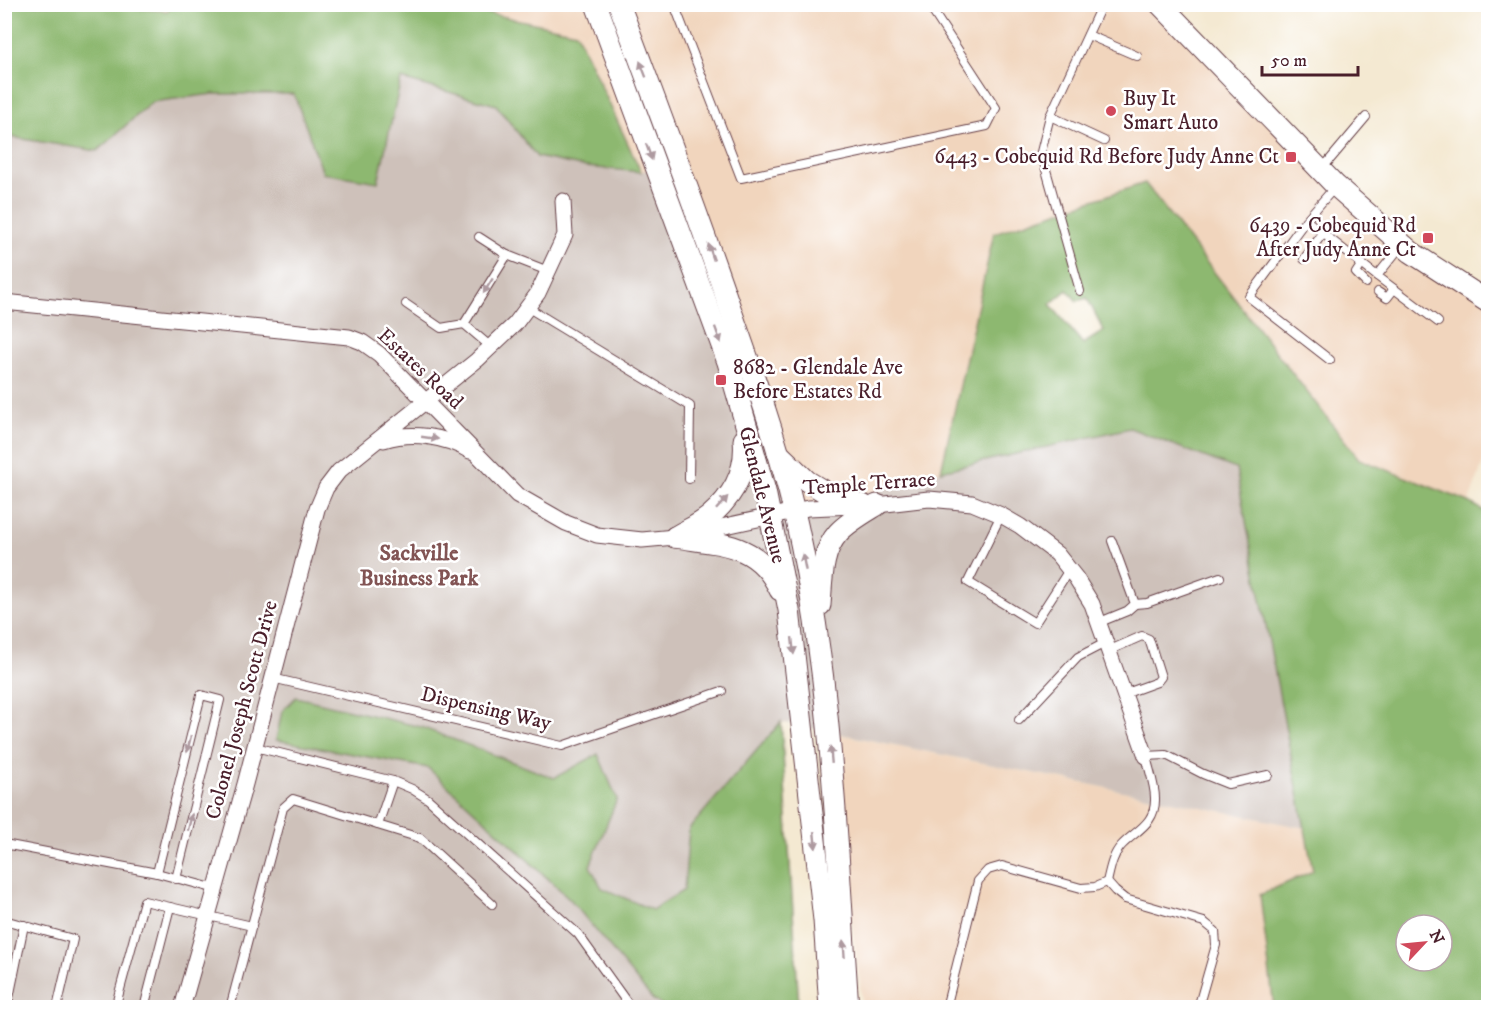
<svg xmlns="http://www.w3.org/2000/svg" width="1493" height="1012" font-family="'IM FELL DW Pica',serif">
<style>
.built{fill:#f1d5bd}
.industrial{fill:#cec1ba}
.forest{fill:#8db86f;stroke:#6c6c4d;stroke-width:1.5;fill-rule:evenodd}
.lines{fill:none;stroke-linecap:round;stroke-linejoin:round}
.service-casing{stroke:#643d44;stroke-width:10}
.minor-casing{stroke:#643d44;stroke-width:17}
.secondary-casing{stroke:#643d44;stroke-width:23}
.service{stroke:#fff;stroke-width:8}
.minor{stroke:#fff;stroke-width:15}
.secondary{stroke:#fff;stroke-width:21}
.oneway{fill:#ae9aa0}
.poi-dot{fill:#d1495b;stroke:#fff;stroke-width:2}
.labels{text-anchor:middle;dominant-baseline:central;stroke-width:5;stroke-linejoin:round;paint-order:stroke}
.poi-label{font-size:21px;fill:#4a1f2b;stroke:#fff;text-anchor:start}
.street-label{font-size:21px;fill:#4a1f2b;stroke:#fff}
.neighbourhood-label{font-size:22px;font-weight:bold;fill:#825454;stroke:#fff}
</style>
<rect width="100%" height="100%" fill="#fff"/>
<filter id="ink" filterUnits="userSpaceOnUse"><feTurbulence type="fractalNoise" baseFrequency=".0167" numOctaves="2"/><feDisplacementMap in="SourceGraphic" scale="12" xChannelSelector="R" yChannelSelector="G"/><feConvolveMatrix kernelMatrix="1 2 1 2 8 2 1 2 1" color-interpolation-filters="sRGB"/></filter>
<filter id="wash" filterUnits="userSpaceOnUse"><feTurbulence type="fractalNoise" baseFrequency=".008" numOctaves="4" result="noise"/><feDisplacementMap in="SourceGraphic" scale="24" xChannelSelector="R" yChannelSelector="G"/><feGaussianBlur stdDeviation="1.35" result="paint"/><feColorMatrix in="noise" values="0 0 0 0 0 0 0 0 0 0 0 0 0 0 0 0 0 1.4 0 .05"/><feComposite in="paint" operator="in"/></filter>
<g filter="url(#wash)">
<rect width="100%" height="100%" fill="#f4e9d2"/>
<g class="built">
<polygon points="89,5 178,5 167,11"/>
<polygon points="449,5 1152,5 1345,193 1444,263 1488,291 1488,449 1469,502 1359,459 1145,183 994,233 941,471 791,517 663,162 641,172 576,32"/>
<polygon points="827,732 1305,828 1313,871 1260,895 1274,1007 863,1007"/>
</g>
<polygon class="industrial" points="401,79 496,105 538,157 587,167 641,172 663,162 791,517 941,471 1131,428 1236,469 1305,828 781,722 689,828 684,890 652,910 602,888 590,866 617,799 554,778 421,727 276,740 428,768 570,899 653,1000 665,1007 5,1007 4,668 7,668 4,593 5,136 97,151 152,102 213,94 294,94 323,173"/>
<g class="forest">
<polygon points="89,4 167,11 178,4 449,5 576,32 641,172 586,167 537,157 496,105 401,79 378,182 323,173 294,94 213,94 152,102 97,151 5,136 5,5"/>
<path d="M1145,183L1359,459L1469,502L1488,513V1007H1274L1260,895L1313,871L1236,469L1130,428L941,471L994,233ZM1067,290L1077,301L1087,298L1104,331L1083,344L1050,304ZM1406,925H1442V961H1406Z"/>
<polygon points="296,697 421,727 554,778 598,754 617,799 590,866 602,888 652,910 684,890 689,829 781,722 799,1007 665,1007 653,1000 570,899 428,768 276,740 282,711"/>
</g>
</g>
<g filter="url(#ink)">
<g class="lines">
<g class="service-casing">
<g id="service">
<polyline points="674,4 741,178 987,126 996,108 928,4"/>
<polyline points="1102,4 1050,116 1104,141"/>
<polyline points="1088,35 1137,56"/>
<polyline points="1050,116 1041,152 1080,291"/>
<polyline points="1322,169 1366,117"/>
<polyline points="1306,220 1335,187"/>
<polyline points="479,237 507,255"/>
<polyline points="1401,246 1377,276 1438,322"/>
<polyline points="1304,259 1323,233"/>
<polyline points="1362,264 1356,273 1366,283"/>
<polyline points="1378,292 1387,298 1394,289"/>
<polyline points="406,304 441,328 464,324"/>
<polyline points="527,307 690,406 689,479"/>
<polyline points="491,347 464,324 507,255 548,271"/>
<polyline points="1330,360 1249,297 1306,220 1377,276"/>
<polyline points="1001,515 968,582 1035,623 1069,570"/>
<polyline points="1135,604 1147,603 1220,577"/>
<polyline points="1100,622 1127,611 1135,604 1112,541"/>
<polyline points="1110,650 1142,636 1149,639 1161,677 1157,682 1124,694"/>
<polyline points="272,678 562,746 722,691"/>
<polyline points="1019,720 1078,657 1107,642"/>
<polyline points="255,747 393,781 412,789 428,799 578,934 631,1008"/>
<polyline points="378,825 393,781"/>
<polyline points="4,844 157,873 216,889"/>
<polyline points="157,873 201,695 220,700 176,879"/>
<path d="M1107,882C1110,870 1112,856 1121,846C1136,830 1156,824 1155,798C1155,785 1149,770 1146,756L1166,755L1203,774L1228,784L1268,775"/>
<polyline points="1107,882 1115,891 1125,899 1204,922 1215,931 1216,945 1198,1008"/>
<polyline points="4,920 73,939 57,1008"/>
<polyline points="7,1008 24,925"/>
<polyline points="115,1008 144,901 170,907"/>
<polyline points="144,1008 170,907 252,926"/>
<polyline points="230,1008 283,808 293,799 420,838 492,904"/>
<polyline points="946,1008 978,881 988,870 1002,866 1081,888 1095,887 1107,882"/>
</g>
</g>
<g class="minor-casing">
<g id="minor">
<polyline points="4,302 349,337 362,342 379,354 517,495 566,523 597,535 642,540 675,537 808,508 877,505 929,499 972,503 1001,515 1020,526 1057,554 1076,578 1092,604 1146,756"/>
<path d="M384,440C411,431 445,436 470,451"/>
<polyline points="182,1008 245,784 317,509 326,488 339,471 477,360 515,324 538,293 565,235 563,201"/>
</g>
</g>
<g class="secondary-casing">
<g id="secondary">
<polyline points="596,4 728,362 765,491 789,610 824,920 830,1008"/>
<path d="M619,4C657,105 695,206 730,308C751,368 773,429 789,491C832,660 836,835 848,1008"/>
<polyline points="1160,4 1336,186 1411,252 1488,302"/>
<polyline points="778,453 807,481 830,495 863,505"/>
<path d="M675,537C687,530 701,524 711,515C734,495 747,470 744,440"/>
<path d="M675,537C720,544 758,542 780,590"/>
<path d="M820,605C822,581 821,552 838,533C848,522 864,513 877,505"/>
</g>
</g>
<use href="#service" class="service"/>
<use href="#minor" class="minor"/>
<use href="#secondary" class="secondary"/>
</g>
<defs><path id="oneway-solid" d="M-6-.8H1V-3.2L6.5 0L1 3.2V.8H-6Z" transform="scale(1.5)"/></defs>
<g class="oneway">
<use href="#oneway-solid" transform="translate(643 69) rotate(-111)"/>
<use href="#oneway-solid" transform="translate(649 152) rotate(70)"/>
<use href="#oneway-solid" transform="translate(711 252) rotate(-109)"/>
<use href="#oneway-solid" transform="translate(488 286) rotate(122)"/>
<use href="#oneway-solid" transform="translate(718 335) rotate(70)"/>
<use href="#oneway-solid" transform="translate(430 438) rotate(8)"/>
<use href="#oneway-solid" transform="translate(722 503) rotate(-48)"/>
<use href="#oneway-solid" transform="translate(804 562) rotate(-101)"/>
<use href="#oneway-solid" transform="translate(793 646) rotate(84)"/>
<use href="#oneway-solid" transform="translate(189 744) rotate(104)"/>
<use href="#oneway-solid" transform="translate(831 755) rotate(-95)"/>
<use href="#oneway-solid" transform="translate(190 822) rotate(-76)"/>
<use href="#oneway-solid" transform="translate(815 840) rotate(84)"/>
<use href="#oneway-solid" transform="translate(844 949) rotate(-94)"/>
</g>
</g>
<g class="poi-dot">
<circle cx="1111" cy="111" r="6"/>
<rect x="1285" y="151" width="12" height="12" rx="3"/>
<rect x="1422" y="232" width="12" height="12" rx="3"/>
<rect x="715" y="374" width="12" height="12" rx="3"/>
</g>
<g class="labels">
<g class="poi-label">
<text x="1123" y="99">Buy It<tspan x="1123" dy="24">Smart Auto</tspan></text>
<text x="1279" y="157" text-anchor="end">6443 - Cobequid Rd Before Judy Anne Ct</text>
<text x="1416" y="226" text-anchor="end">6439 - Cobequid Rd<tspan x="1416" dy="24">After Judy Anne Ct</tspan></text>
<text x="733" y="368">8682 - Glendale Ave<tspan x="733" dy="24">Before Estates Rd</tspan></text>
</g>
<g class="street-label">
<text transform="translate(420 369) rotate(43)">Estates Road</text>
<text transform="translate(869 484) rotate(-4)">Temple Terrace</text>
<text transform="translate(762 495) rotate(76)">Glendale Avenue</text>
<text transform="translate(486 709) rotate(13)">Dispensing Way</text>
<text transform="translate(242 710) rotate(-75)">Colonel Joseph Scott Drive</text>
</g>
<g class="neighbourhood-label">
<text x="419" y="553">Sackville<tspan x="419" dy="25">Business Park</tspan></text>
</g>
</g>
<rect width="1493" height="1012" fill="none" stroke="#fff" stroke-width="24"/>
<g transform="translate(1424 943) rotate(64)"><circle r="28" fill="#ffffff" stroke="#b7a5aa" stroke-width="1.5"/>
<path d="M0-4.5L10 22L0 15L-10 22Z" fill="#d1495b"/>
<text y="-9" font-size="16" font-weight="bold" text-anchor="middle" fill="#4a1f2b">N</text>
</g>
<path d="M1262 66v9h96v-9" fill="none" stroke="#4a1f2b" stroke-width="3"/>
<text x="1271" y="66" font-size="18" fill="#4a1f2b" stroke="#ffffff" stroke-width="4.5" paint-order="stroke">50 m</text>
</svg>
